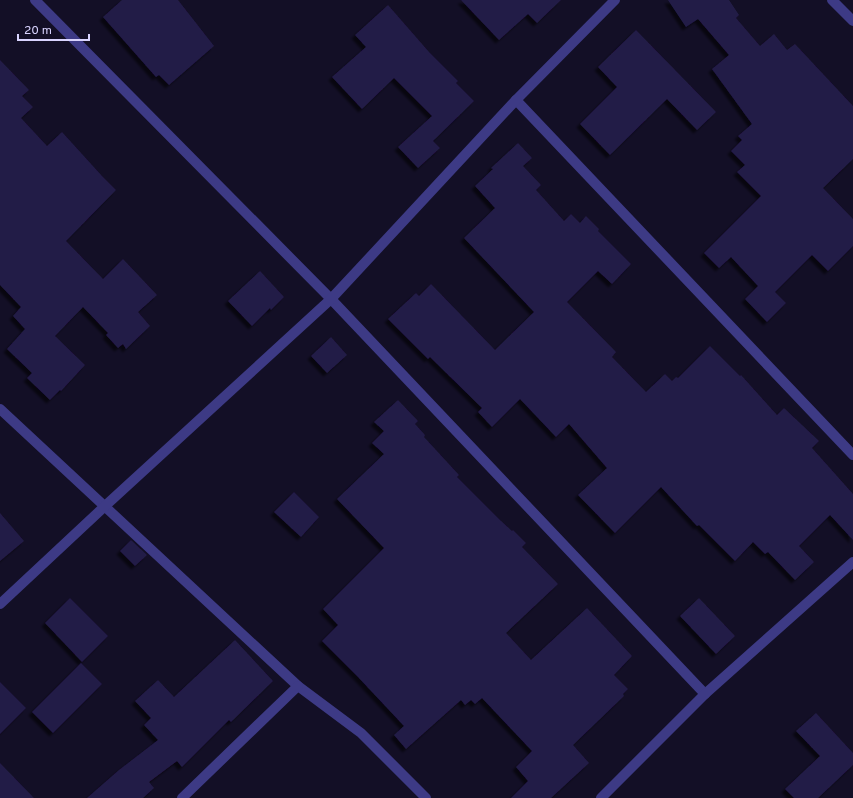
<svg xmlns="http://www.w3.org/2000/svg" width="853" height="798" font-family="Overpass,sans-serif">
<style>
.building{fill:#241b47;filter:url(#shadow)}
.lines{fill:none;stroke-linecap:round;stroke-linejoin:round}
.street{stroke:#3d3a85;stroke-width:10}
</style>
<defs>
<filter id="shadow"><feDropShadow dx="-3.5" dy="3.5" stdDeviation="1" flood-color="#0009"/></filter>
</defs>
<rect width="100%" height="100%" fill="#130f26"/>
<g class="building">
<polygon points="122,0 178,0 214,46 169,85 159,75 156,77 103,17"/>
<polygon points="461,0 561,0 537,23 528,14 499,40"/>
<polygon points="668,0 729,0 739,15 736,18 760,46 774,34 787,50 795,44 853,106 853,159 823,188 853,219 853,246 828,271 812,255 775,292 786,303 767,322 745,299 758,286 731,257 719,268 704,253 761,196 737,172 745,165 731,151 742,140 738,136 752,124 712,69 729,55 698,19 686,27"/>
<polygon points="388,5 429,52 458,81 456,83 474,101 433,141 440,148 418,168 398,147 432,116 394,78 362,109 332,77 366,47 355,35"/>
<polygon points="636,30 716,112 697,130 667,99 610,155 580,124 617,87 598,67"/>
<polygon points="0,60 29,90 22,96 33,107 21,118 47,146 62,132 102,176 116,190 66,241 103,279 123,259 157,295 138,312 150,326 126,349 123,344 118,348 106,335 108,333 83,307 55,336 85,365 61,391 60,390 50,400 27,378 32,373 7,349 25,329 13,316 21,307 0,285"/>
<polygon points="518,143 532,158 523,166 541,185 536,190 564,221 571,214 580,223 586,216 599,229 598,231 631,264 612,284 598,271 567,302 616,352 612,357 646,392 665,374 672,381 676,377 678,378 710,346 740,376 741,375 777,415 784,408 819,441 812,448 853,494 853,540 830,515 799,546 814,562 795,580 768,552 765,554 753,542 735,561 699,525 697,526 661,487 615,533 578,495 607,468 569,424 556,437 520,399 492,427 478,412 482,408 430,357 428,359 388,319 416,293 419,296 431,284 495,350 534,312 464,238 495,208 475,186 493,169 491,168"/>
<polygon points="260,271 284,297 271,310 270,308 252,326 228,301"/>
<polygon points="331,337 347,355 327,373 311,356"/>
<polygon points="398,400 418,421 415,424 425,435 424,437 459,475 457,477 500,520 512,531 513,530 526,543 522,547 558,584 506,633 531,660 587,608 632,656 614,675 628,689 623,694 624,696 573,745 589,763 551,798 511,798 528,781 516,767 532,751 482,698 475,704 471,700 465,705 461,700 406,749 394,735 404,726 358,677 322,641 338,625 323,609 384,548 337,499 384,454 372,443 384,431 374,422"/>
<polygon points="294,492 319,517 301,537 274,512"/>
<polygon points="0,513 24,541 0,561"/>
<polygon points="131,540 147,555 135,566 120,551"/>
<polygon points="70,598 108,636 82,662 45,623"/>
<polygon points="699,598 735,636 716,654 680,616"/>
<polygon points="235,640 273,681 231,722 229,720 182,767 177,761 149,782 154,788 143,798 87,798 119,770 158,740 144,725 151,718 135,701 158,680 174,697"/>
<polygon points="81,663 102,684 53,733 32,712"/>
<polygon points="0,682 26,708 0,734"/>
<polygon points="816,713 853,753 853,765 818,798 794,798 785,789 820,756 796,731"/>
<polygon points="0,763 34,798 0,798"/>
</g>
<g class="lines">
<g class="street">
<polyline points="35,0 331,299 705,694"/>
<polyline points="832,0 853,21"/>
<polyline points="516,100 853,455"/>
<polyline points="0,409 298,686 361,733 426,798"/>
<polyline points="0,604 105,506 331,299 516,100 615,0"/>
<polyline points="182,798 298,686"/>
<polyline points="601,798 705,694 853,562"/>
</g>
</g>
<path d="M18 34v6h71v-6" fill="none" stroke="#d9d4ff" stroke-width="2"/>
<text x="24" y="34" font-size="12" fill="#d9d4ff" stroke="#130f26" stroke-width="3" paint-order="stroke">20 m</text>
</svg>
